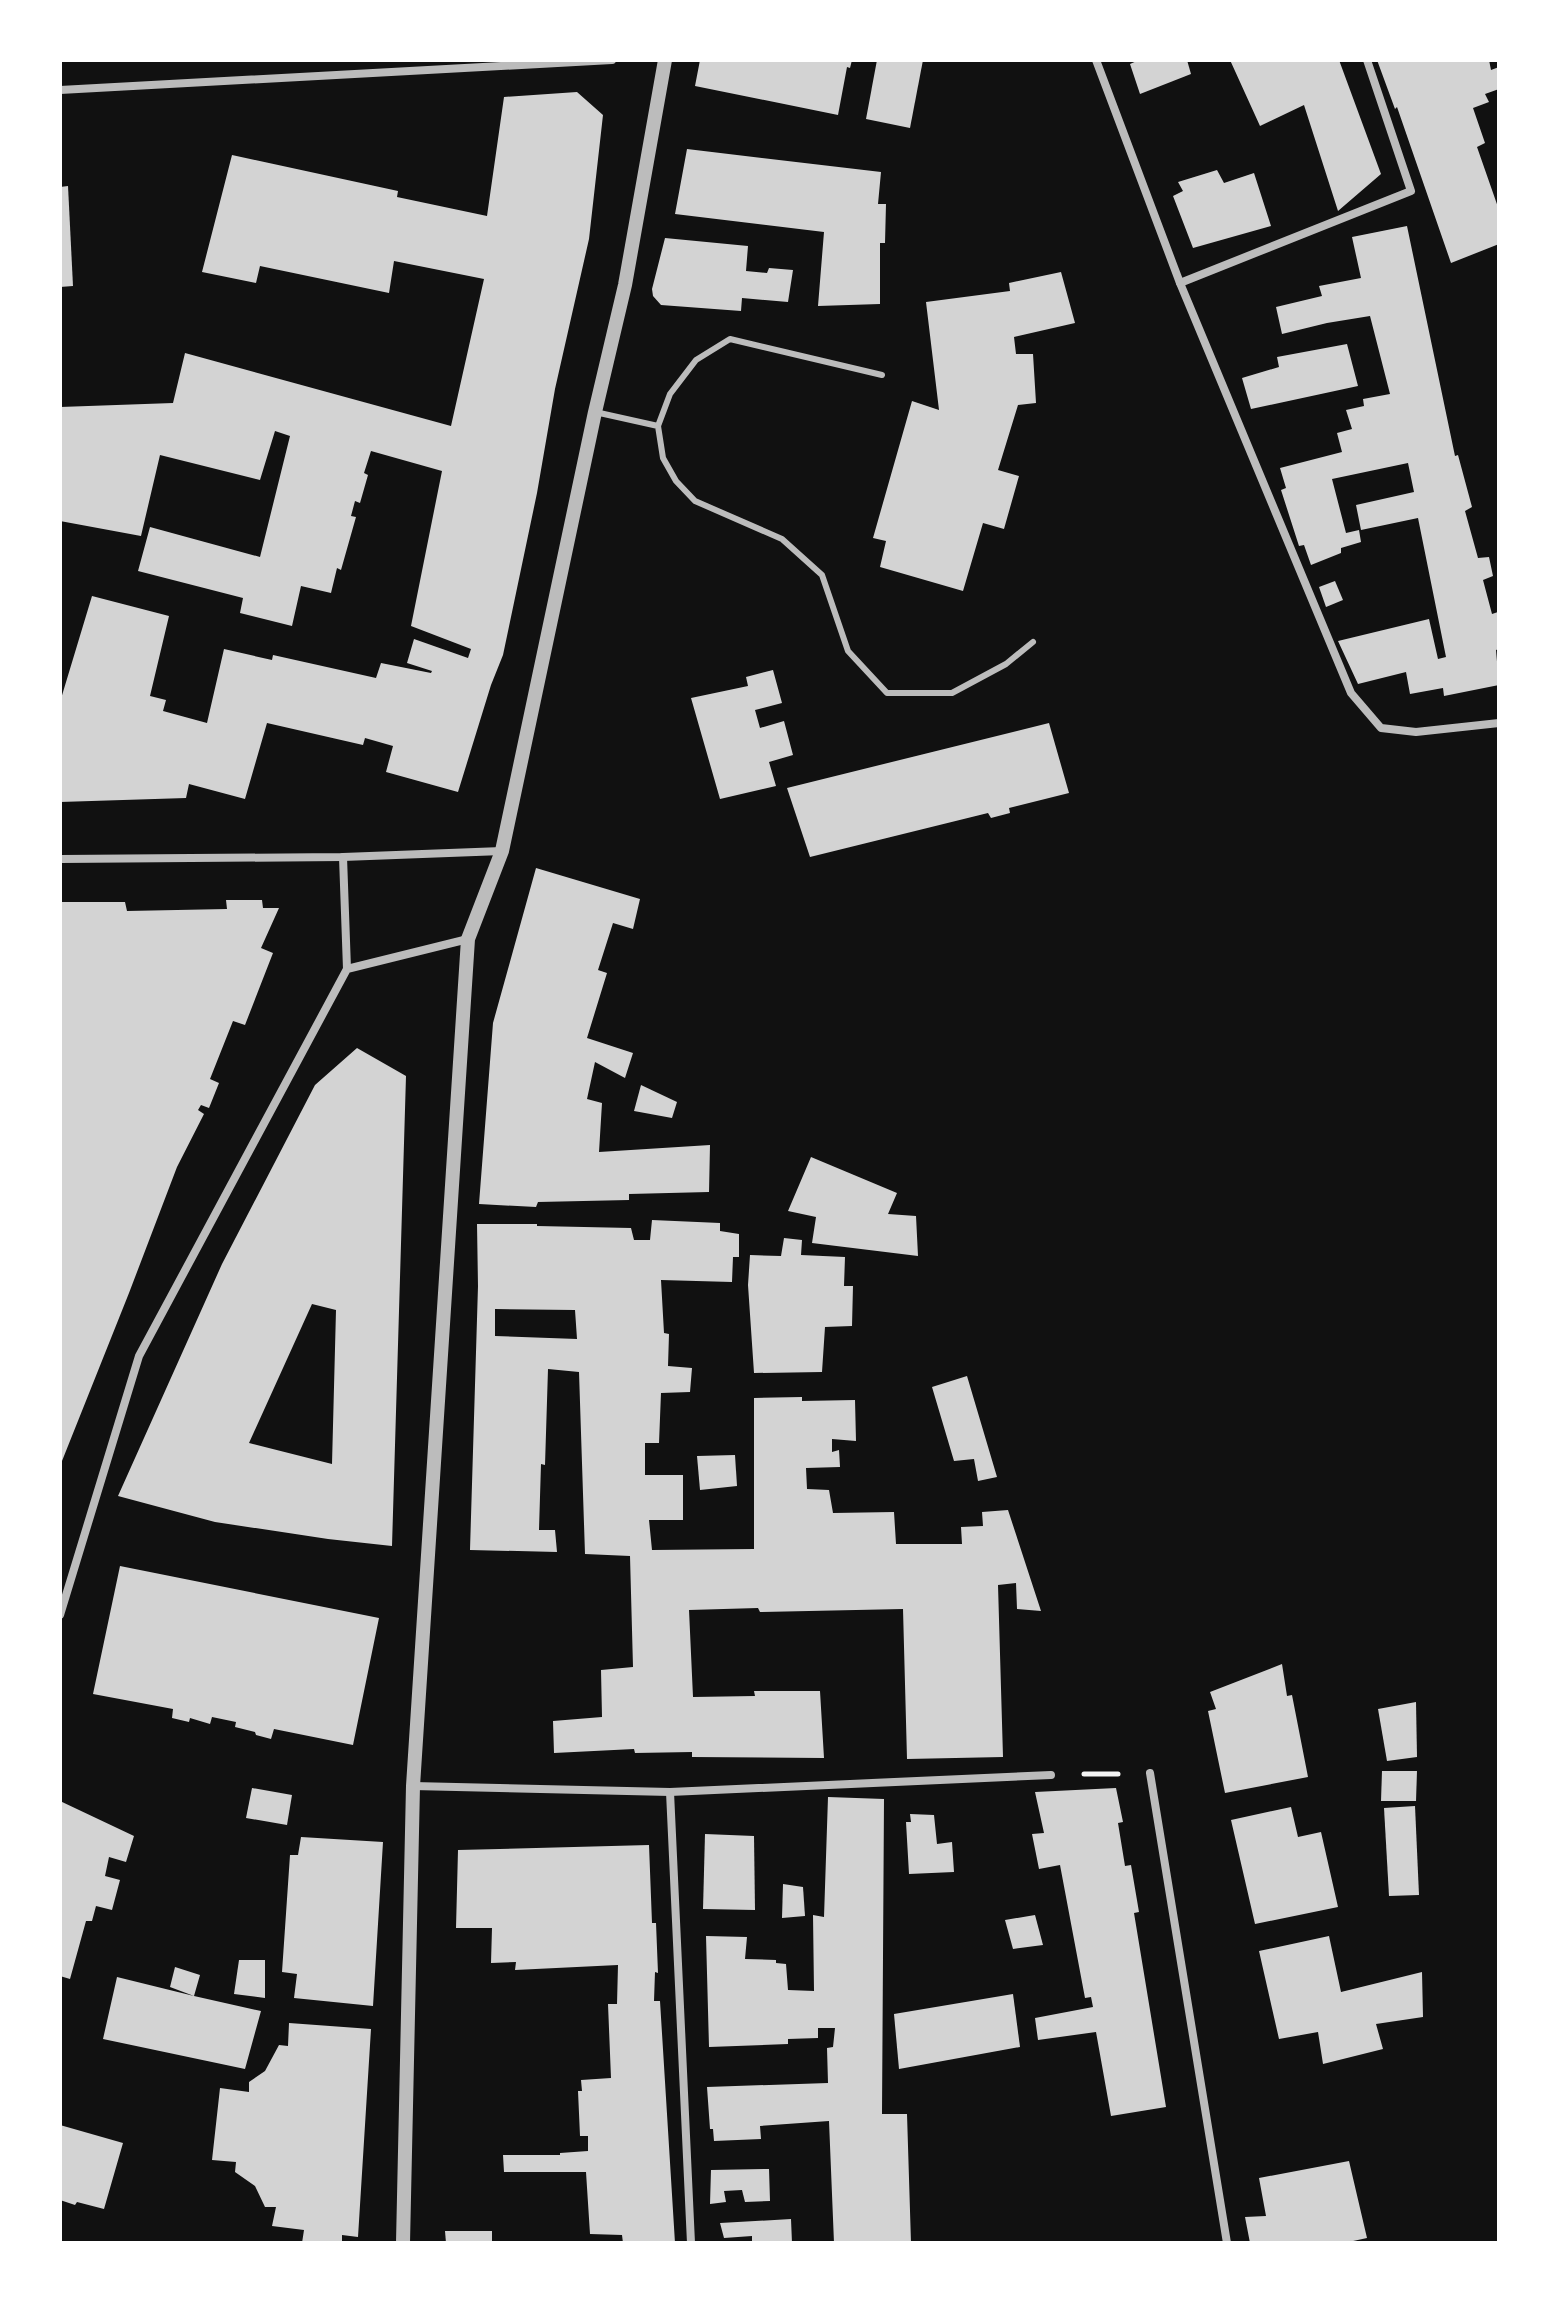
<svg xmlns="http://www.w3.org/2000/svg" width="1559" height="2303" font-family="'Golos Text',sans-serif">
<style>
.building{fill:#d3d3d3;fill-rule:evenodd}
.lines{fill:none;stroke-linecap:round;stroke-linejoin:round}
.path{stroke:#f5f5f5;stroke-width:5}
.service{stroke:#bcbcbc;stroke-width:6}
.minor{stroke:#bcbcbc;stroke-width:8}
.tertiary{stroke:#bcbcbc;stroke-width:14}
</style>
<rect width="100%" height="100%" fill="#111"/>
<g class="building">
<polygon points="700,60 852,60 850,68 847,67 838,115 695,86"/>
<polygon points="877,60 923,60 910,128 866,119"/>
<polygon points="1139,60 1187,60 1191,74 1140,94 1130,64"/>
<polygon points="1230,60 1339,60 1381,174 1338,211 1304,105 1260,126"/>
<polygon points="1377,60 1489,60 1491,70 1499,67 1499,89 1485,94 1489,102 1473,108 1485,143 1477,147 1499,210 1499,244 1451,263 1397,107 1395,109"/>
<polygon points="577,92 603,115 589,239 555,389 537,493 503,655 491,685 458,792 386,772 393,746 365,738 363,745 267,723 245,799 189,784 186,798 60,802 60,702 92,596 169,616 150,696 166,700 163,711 207,723 224,649 272,660 273,655 376,678 381,663 431,673 432,671 407,663 414,639 468,658 471,649 411,626 442,471 371,451 364,473 368,475 360,503 355,501 351,516 356,517 341,570 337,568 331,593 301,586 292,626 240,613 243,598 138,571 150,527 260,557 290,436 275,431 260,480 160,455 141,536 60,521 60,407 173,403 185,353 451,426 484,279 394,261 389,293 260,266 256,283 202,272 232,155 398,191 397,197 487,216 504,97"/>
<polygon points="687,149 881,172 878,204 886,204 885,243 880,243 880,304 818,306 824,232 675,214"/>
<polygon points="1217,170 1224,183 1254,173 1271,226 1193,248 1173,196 1183,191 1178,182"/>
<polygon points="68,186 73,286 60,287 60,187"/>
<polygon points="1407,226 1455,456 1458,455 1472,507 1465,511 1478,558 1489,557 1493,576 1483,580 1492,614 1498,612 1499,618 1499,649 1496,650 1499,685 1444,696 1443,688 1410,694 1406,672 1358,684 1338,641 1429,619 1438,659 1446,657 1418,518 1361,530 1356,505 1414,492 1408,463 1332,479 1346,533 1359,530 1361,542 1341,548 1341,553 1311,565 1304,545 1299,546 1281,490 1286,488 1280,468 1342,452 1337,433 1352,429 1346,410 1364,406 1363,399 1390,394 1370,316 1327,323 1282,334 1276,307 1322,296 1319,286 1361,278 1352,237"/>
<polygon points="665,238 748,246 746,271 767,273 769,268 793,270 788,302 742,298 741,311 661,305 653,296 652,289"/>
<polygon points="1061,272 1075,323 1014,337 1016,354 1033,354 1036,403 1018,405 998,470 1019,476 1004,529 983,523 963,591 880,567 886,541 873,538 912,401 939,410 926,302 1010,291 1009,283"/>
<polygon points="1347,344 1358,386 1251,409 1242,378 1279,367 1277,357"/>
<polygon points="1335,581 1343,600 1326,607 1319,587"/>
<polygon points="773,670 782,703 755,710 760,728 784,721 793,755 769,762 776,786 720,799 691,698 748,686 746,677"/>
<polygon points="1049,723 1069,793 1009,808 1010,813 991,818 988,813 810,857 787,788"/>
<polygon points="536,868 640,899 633,929 613,923 598,970 607,973 587,1038 633,1053 625,1078 595,1062 587,1099 602,1103 599,1152 710,1145 709,1192 629,1194 629,1200 538,1202 536,1207 479,1204 493,1023"/>
<polygon points="226,900 262,900 263,908 279,908 261,948 273,953 245,1025 233,1021 210,1079 219,1083 209,1108 201,1105 198,1110 204,1114 177,1167 129,1293 60,1466 60,902 125,902 127,911 227,909"/>
<path d="M357,1048L406,1076L392,1546L328,1539L215,1522L118,1496L222,1264L315,1085ZM312,1304L336,1310L332,1464L249,1443Z"/>
<polygon points="641,1085 677,1102 672,1118 634,1111"/>
<polygon points="811,1157 897,1193 888,1214 916,1216 918,1256 812,1243 816,1217 788,1211"/>
<path d="M652,1220L720,1223V1231L739,1234V1257H733L732,1282L661,1280L664,1333L669,1334L668,1366L692,1368L690,1392L661,1393L659,1443H645V1475H683V1520H649L652,1550L754,1549V1398L802,1397V1401L855,1400L856,1441L832,1439V1452L839,1450L840,1467L806,1468L807,1489L829,1490L833,1513L894,1512L896,1544H962L961,1527L983,1526L982,1512L1008,1510L1041,1611L1017,1609L1016,1583L998,1585L1003,1757L907,1759L903,1609L760,1612L758,1608L689,1610L693,1697L755,1696L754,1691H820L824,1758L692,1757V1752L635,1753L634,1749L554,1753L553,1721L602,1717L601,1670L633,1667L630,1556L585,1554L579,1372L548,1369L545,1465L541,1464L539,1530H555L557,1552L470,1550L478,1286L477,1224H537V1226L631,1228L634,1240H650ZM495,1309L575,1310L577,1339L495,1336Z"/>
<polygon points="784,1238 802,1240 801,1255 845,1257 844,1286 853,1286 852,1326 825,1327 822,1372 754,1373 748,1285 750,1255 781,1256"/>
<polygon points="967,1376 997,1477 978,1481 974,1459 954,1461 932,1387"/>
<polygon points="735,1455 737,1486 700,1490 697,1456"/>
<polygon points="120,1566 379,1618 353,1745 274,1729 271,1739 256,1735 255,1732 235,1727 236,1722 212,1717 210,1724 190,1718 189,1722 172,1718 173,1709 93,1694"/>
<polygon points="1282,1664 1287,1696 1292,1695 1308,1777 1225,1793 1208,1711 1216,1709 1210,1692"/>
<polygon points="1416,1702 1417,1757 1387,1761 1378,1709"/>
<polygon points="1382,1771 1417,1771 1416,1801 1381,1801"/>
<polygon points="252,1788 292,1795 287,1825 246,1818"/>
<polygon points="1116,1788 1123,1822 1118,1823 1125,1866 1131,1865 1139,1912 1134,1913 1166,2107 1111,2116 1096,2032 1038,2040 1035,2018 1093,2007 1091,1997 1085,1998 1060,1865 1039,1869 1032,1834 1044,1833 1035,1792"/>
<polygon points="828,1797 884,1799 882,2114 907,2114 911,2243 834,2243 829,2121 760,2126 761,2139 714,2141 713,2129 710,2129 707,2087 828,2083 827,2048 833,2047 835,2028 818,2028 818,2038 788,2039 788,2044 709,2047 706,1936 747,1937 745,1959 776,1960 776,1963 786,1964 788,1990 814,1991 813,1915 824,1917"/>
<polygon points="60,1801 134,1836 126,1862 109,1857 105,1876 120,1880 112,1910 96,1906 92,1921 86,1921 70,1979 60,1976"/>
<polygon points="1415,1806 1419,1895 1389,1896 1384,1808"/>
<polygon points="1291,1807 1298,1837 1321,1832 1338,1907 1255,1924 1231,1820"/>
<polygon points="910,1814 934,1815 937,1844 952,1842 954,1872 909,1874 906,1822 911,1822"/>
<polygon points="705,1834 754,1836 755,1910 703,1909"/>
<polygon points="301,1837 383,1842 373,2006 294,1998 297,1974 282,1972 290,1855 298,1855"/>
<polygon points="649,1845 652,1923 656,1923 658,1973 655,1972 654,2001 660,2001 675,2243 623,2243 622,2235 590,2234 586,2172 504,2172 503,2155 560,2155 560,2153 588,2151 588,2136 580,2136 578,2091 582,2091 581,2080 611,2078 608,2004 617,2004 618,1965 515,1970 516,1962 491,1963 492,1928 456,1928 458,1850"/>
<polygon points="783,1884 803,1887 805,1916 782,1918"/>
<polygon points="1035,1915 1043,1945 1013,1949 1005,1920"/>
<polygon points="1329,1936 1341,1992 1422,1972 1423,2017 1376,2024 1383,2049 1323,2064 1318,2032 1279,2039 1259,1951"/>
<polygon points="239,1960 265,1960 265,1998 234,1994"/>
<polygon points="175,1967 200,1975 194,1996 261,2011 245,2069 103,2039 117,1977 194,1996 170,1987"/>
<polygon points="1013,1994 1020,2047 899,2069 894,2014"/>
<polygon points="289,2023 371,2029 358,2237 342,2235 342,2243 302,2243 304,2230 272,2226 276,2207 265,2207 255,2186 235,2172 236,2162 212,2160 220,2088 249,2092 249,2082 265,2071 279,2045 288,2046"/>
<polygon points="60,2125 123,2143 104,2209 77,2202 75,2205 60,2200"/>
<polygon points="1349,2161 1367,2238 1344,2243 1250,2243 1245,2217 1266,2216 1259,2178"/>
<polygon points="769,2169 770,2201 745,2202 742,2190 724,2191 726,2202 710,2204 711,2170"/>
<polygon points="791,2219 792,2243 752,2243 752,2236 724,2238 720,2223"/>
<polygon points="445,2231 492,2231 492,2243 446,2243"/>
</g>
<g class="lines">
<polyline class="path" points="1084,1774 1118,1774"/>
<g class="service">
<polyline points="595,412 658,426 663,458 676,481 695,501 782,539 822,575 848,651 887,693 952,693 1006,664 1033,642"/>
<polyline points="658,426 670,394 696,360 730,339 882,375"/>
</g>
<g class="minor">
<polyline points="1096,60 1180,283 1351,693 1381,728 1416,732 1499,723"/>
<polyline points="60,90 612,60"/>
<polyline points="1180,283 1411,191 1367,60"/>
<polyline points="343,857 347,969"/>
<polyline points="60,859 343,857 502,851"/>
<polyline points="60,1615 139,1356 347,969 468,939"/>
<polyline points="1150,1773 1227,2243"/>
<polyline points="413,1786 670,1792 1051,1775"/>
<polyline points="670,1792 691,2243"/>
</g>
<polyline class="tertiary" points="403,2243 413,1786 468,939 502,851 595,412 625,285 665,60"/>
</g>
<rect width="1559" height="2303" fill="none" stroke="#ffffff" stroke-width="124"/>
</svg>
